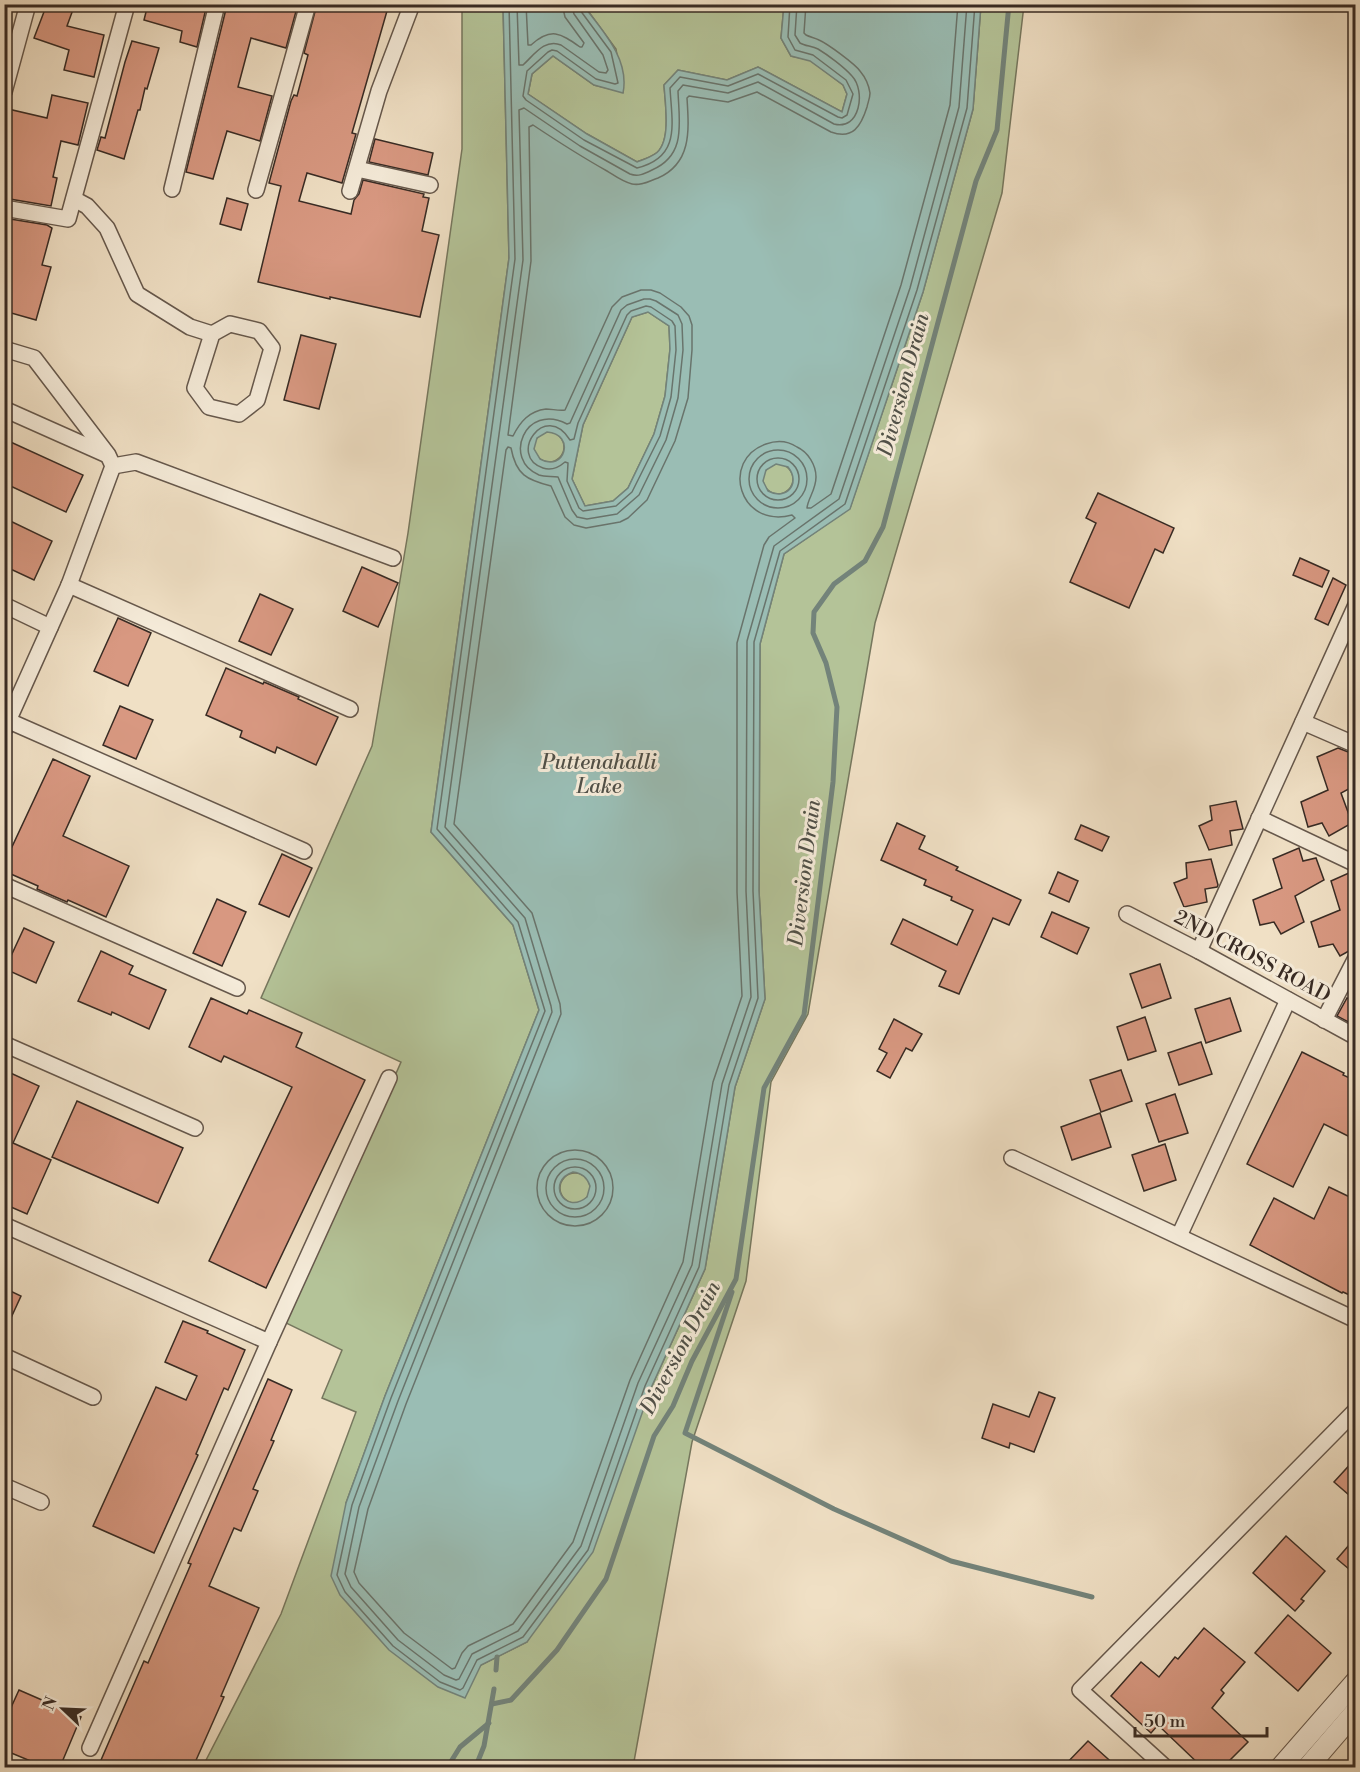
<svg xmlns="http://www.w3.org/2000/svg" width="1360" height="1772" font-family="'Libre Bodoni',serif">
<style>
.green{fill:#b4c398;stroke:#76775e;stroke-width:1.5}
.water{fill:#9abdb4;stroke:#73837a;stroke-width:1.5;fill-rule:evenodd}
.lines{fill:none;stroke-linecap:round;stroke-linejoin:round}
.shore{stroke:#69746c;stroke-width:1.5}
.stream{stroke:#73837a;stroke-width:5}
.building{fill:#d89881;stroke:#382b24;stroke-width:1.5}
.minor-casing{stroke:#66584c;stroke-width:18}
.tertiary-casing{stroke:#66584c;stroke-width:22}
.minor{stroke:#f5ebd9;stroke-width:15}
.tertiary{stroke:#f5ebd9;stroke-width:20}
.labels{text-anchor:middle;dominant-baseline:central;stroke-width:6;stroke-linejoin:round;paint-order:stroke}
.street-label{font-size:20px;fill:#382b24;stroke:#f5ebd9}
.water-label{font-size:21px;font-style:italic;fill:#505048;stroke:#f5ebd9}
</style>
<rect width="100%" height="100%" fill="#f0e0c5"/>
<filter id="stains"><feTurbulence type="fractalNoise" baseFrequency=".00333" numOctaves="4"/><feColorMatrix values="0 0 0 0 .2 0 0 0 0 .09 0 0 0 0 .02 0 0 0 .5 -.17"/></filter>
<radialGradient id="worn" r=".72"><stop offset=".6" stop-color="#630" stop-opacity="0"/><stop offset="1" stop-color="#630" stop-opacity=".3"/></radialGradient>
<g class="green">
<path d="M583,4L784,5L781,38L791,56L810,60L843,85L847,94L842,112L758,67L727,80L678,70L664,85C665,103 672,143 655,154C649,158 642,160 637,162L587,134L528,94L532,74L553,56L594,85L623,92L616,49Z"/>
<polygon points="462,5 503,5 509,258 431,832 513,925 539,1010 385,1396 346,1503 481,1665 527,1642 651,1388 705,1269 735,1087 765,999 759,891 760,644 784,554 850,508 923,292 973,109 981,5 1024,5 1002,193 875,623 808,1014 771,1082 746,1281 692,1442 633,1767 202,1768 281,1614 356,1412 322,1398 342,1350 286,1323 401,1062 261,998 372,746 408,533 462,149"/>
<polygon points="648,312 669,326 670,349 665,396 654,434 628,488 613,501 585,506 572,479 583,425 632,317"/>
<circle cx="549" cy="447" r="15"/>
<circle cx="778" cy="479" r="15"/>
<circle cx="575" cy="1188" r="15"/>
</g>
<path class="water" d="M503,5H583C602,30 630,59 623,93L594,85L553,56L532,74L528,94L587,134L637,162C642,160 649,158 655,154C672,143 665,103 664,85L678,70L727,80L758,67L842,112L847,94L843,85L810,61L791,56L781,38L784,5H981L973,109L923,292L850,509L784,554L760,644L759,891L765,999L735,1087L705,1269L651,1388L593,1552L527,1642L481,1665L465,1698L438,1687L389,1650L340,1595L331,1576L346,1503L385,1396L539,1010L513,925L431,832L509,258ZM648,312L669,326L670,349L665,396L654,434L628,488L613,501L585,506L572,479L583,425L632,317ZM547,432C576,434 565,473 540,459L534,449L537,438ZM776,464L788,467C801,483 787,501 768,491L763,481L766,470ZM573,1172C582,1173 587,1177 590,1186L587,1197C564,1216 546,1181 573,1172Z"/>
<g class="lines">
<g class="shore">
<polyline points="509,4 515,259 437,829 518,922 545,1011 391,1398 352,1505 337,1575 345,1592 393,1646 440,1682 460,1690 463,1688 477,1660 523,1637 588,1550 645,1386 699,1267 729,1085 758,998 753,891 754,642 780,551 845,504 917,290 967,108 975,4"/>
<path d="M517,4L519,65H523C534,55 545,38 561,45L599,72L606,73L608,70L603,55L574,14L571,4"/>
<path d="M526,4L528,45H531C551,27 560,33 580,47H582L584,43L565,17L562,4"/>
<path d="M579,4L580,10L611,52L618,83L615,84L596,79L557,51L552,50L548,52L527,71L523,96L526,100L584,140L637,168C681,157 672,124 670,88L680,77L728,86L758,74L838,117L842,118L847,115L853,94L846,80L813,55L795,50L788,37L790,4"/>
<path d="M797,4L795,35L800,43C805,46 812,46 818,49C828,55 844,67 852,76C866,91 860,131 834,124L758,82L728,93L683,85L678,91C679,122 687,155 652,170C644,174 638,177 630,174L580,146L524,108L519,110L523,260L445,827L525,918L551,1006L552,1012L398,1401L359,1507L345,1574L351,1587L398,1640L444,1675L456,1680L459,1679L472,1654L518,1631L581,1546L638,1383L692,1265L722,1084L751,997L746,891L747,641L774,546L839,499L910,288L959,107L967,4"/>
<path d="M806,4L804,33L806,35C810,37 815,38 819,40C828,44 855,64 860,71C865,77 869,86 870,93C870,98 868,102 867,107C861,126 853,140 831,132L757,92L728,102L689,96L687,98C689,130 692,163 658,178C649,181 641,186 632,184C623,182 615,176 607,171C582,157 557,141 533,125L529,127L531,261L508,435L513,436C520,422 529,411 546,409C552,409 559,411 565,410L612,307L622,297L641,290H651L660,293L681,307L689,316L692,325V350L688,398L675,441L647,500L628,518L620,522L586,528L574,525L565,517L551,486C527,480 516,475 511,448L508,447L506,450L454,824L532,913L560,1004L561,1014L406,1404L368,1509L354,1572L359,1583L404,1633L452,1669L455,1668L462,1653L468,1646L513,1624L573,1542L630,1380L683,1262L713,1082L742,996L737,892V643L764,545L769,537L795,518L792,515C739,529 720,460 766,444C777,440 788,441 797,447C808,452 816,465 816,477C816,490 808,498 807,508H811L831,494L901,285L950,105L958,4"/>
<path d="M644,299H650L656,301L678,315L682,324L683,350L678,398L666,440L639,495L617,514L587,519L577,517L572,510L558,477C552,476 545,477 539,475C502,460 525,402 567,424L570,423L621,310L627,305Z"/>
<path d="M646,306L651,307L672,321L675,326L676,350L671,397L660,436L632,492L616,506L583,511L579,508L567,481L568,463L565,462C558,468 551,471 543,468C507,456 545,400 570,440L574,439L578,423L627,315L631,311Z"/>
<circle cx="778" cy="479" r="29"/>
<circle cx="778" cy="479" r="21"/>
<circle cx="575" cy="1188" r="38"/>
<circle cx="575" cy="1188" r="29"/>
<circle cx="575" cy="1188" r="21"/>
</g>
<g class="stream">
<polyline points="732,1292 685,1433 834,1509 951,1561 1092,1597"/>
<polyline points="496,1670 497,1657"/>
<polyline points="492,1704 511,1700 557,1650 606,1579 654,1436 673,1406 692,1361 736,1279 764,1088 804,1015 833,782 837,707 826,663 813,633 814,612 834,584 865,561 883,527 976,181 997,130 1009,4"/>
<polyline points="447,1768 460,1747 489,1723"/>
<polyline points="487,1768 478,1761 484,1746 494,1689"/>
</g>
</g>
<g class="building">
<polygon points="47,4 75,4 67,26 104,35 94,77 64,70 69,50 34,38"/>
<polygon points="148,4 207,4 197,47 180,42 182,31 144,20"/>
<polygon points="232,4 298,4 286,48 251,38 238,87 272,96 260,141 227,131 213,179 186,172 226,9 230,10"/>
<polygon points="317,4 389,4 354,126 352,133 356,134 342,183 307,173 299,201 351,214 354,200 359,194 363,180 424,194 423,197 429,198 422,231 439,235 420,317 330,297 330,299 258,282 281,186 269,183 291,101 294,95 297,96 308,55 304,53"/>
<polygon points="132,41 159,48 147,89 145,88 140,110 138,110 124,159 97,150 101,137 105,138 125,62"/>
<polygon points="52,95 88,103 78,145 61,141 53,177 57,178 51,206 4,198 4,123 8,109 47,118"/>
<polygon points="375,139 433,153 428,175 369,162"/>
<polygon points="227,198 248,204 241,230 220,224"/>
<polygon points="4,218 47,225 52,228 42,265 51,267 36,320 4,311"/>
<polygon points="301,335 336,344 319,409 284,400"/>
<polygon points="4,439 83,475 66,512 4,483"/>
<polygon points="1098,493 1174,528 1163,553 1155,549 1129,608 1070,582 1096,523 1086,518"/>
<polygon points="4,518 52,541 34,580 4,566"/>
<polygon points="1300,558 1329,571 1322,587 1293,575"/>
<polygon points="362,567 398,583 378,627 343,611"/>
<polygon points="1333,578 1346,585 1328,625 1315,619"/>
<polygon points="260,594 293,609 271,655 239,641"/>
<polygon points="118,618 151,633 128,686 94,671"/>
<polygon points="226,668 263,684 264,682 299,697 298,699 338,717 316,765 277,747 275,753 240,737 242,731 206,715"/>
<polygon points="120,706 153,720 136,759 103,745"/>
<polygon points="1338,748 1356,755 1356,785 1341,793 1352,823 1329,836 1322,823 1308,827 1301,802 1328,790 1317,757"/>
<polygon points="53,759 90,776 63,836 129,866 106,917 68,900 67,902 37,889 38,886 4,871 4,864"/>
<polygon points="1236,801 1243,829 1230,831 1232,845 1209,850 1199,826 1212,820 1210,806"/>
<polygon points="897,823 925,836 919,849 958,867 956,870 1021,900 1009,925 993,918 959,994 939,986 946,971 891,944 903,919 957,945 973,910 951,900 952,897 924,885 926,880 881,860"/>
<polygon points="1081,825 1109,837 1102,851 1075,839"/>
<polygon points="1299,848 1303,861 1316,858 1324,880 1295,896 1304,922 1281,934 1274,922 1260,925 1253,900 1282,888 1273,859"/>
<polygon points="282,854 312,868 289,917 259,904"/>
<polygon points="1211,859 1218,885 1217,887 1205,889 1207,902 1184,907 1174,883 1187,878 1186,863"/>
<polygon points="1058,872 1078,881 1069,902 1049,893"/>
<polygon points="1351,872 1356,874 1356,947 1340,956 1333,944 1319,947 1311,922 1340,910 1331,881"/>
<polygon points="217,899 246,912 222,966 193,953"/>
<polygon points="1052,912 1089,928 1077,954 1041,937"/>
<polygon points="24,928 54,942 36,983 5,969"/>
<polygon points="101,951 133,966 129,974 166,990 149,1029 112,1012 111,1015 78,1001"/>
<polygon points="1160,964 1171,998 1142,1008 1130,974"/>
<polygon points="211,998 247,1014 249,1010 302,1033 296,1047 365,1080 266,1288 209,1261 292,1087 224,1056 221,1062 189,1047"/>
<polygon points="1230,998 1241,1031 1206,1043 1195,1009"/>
<polygon points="1347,998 1356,1002 1356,1026 1337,1016"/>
<polygon points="1145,1017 1156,1051 1128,1060 1117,1027"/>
<polygon points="894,1019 922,1034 912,1051 906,1048 890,1078 877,1071 887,1053 879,1049"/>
<polygon points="1201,1042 1212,1074 1179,1085 1168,1053"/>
<polygon points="1302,1052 1344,1073 1343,1075 1356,1081 1356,1140 1324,1124 1293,1187 1247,1164"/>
<polygon points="4,1070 39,1086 13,1143 51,1160 27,1214 4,1204"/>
<polygon points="1121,1070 1132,1101 1101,1112 1090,1080"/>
<polygon points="1175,1094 1188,1133 1159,1142 1146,1104"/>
<polygon points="77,1101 183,1148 158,1203 52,1157"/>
<polygon points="1100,1113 1111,1147 1072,1160 1061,1127"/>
<polygon points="1165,1144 1176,1180 1144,1191 1132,1155"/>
<polygon points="1329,1187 1356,1200 1356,1298 1343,1292 1342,1293 1250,1245 1274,1198 1314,1219"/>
<polygon points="4,1288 21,1296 4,1333"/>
<polygon points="183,1321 208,1331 207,1333 245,1350 228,1390 224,1388 196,1454 198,1455 154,1553 93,1526 156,1387 186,1400 197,1376 165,1362"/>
<polygon points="268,1379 292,1390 271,1440 274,1441 253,1489 258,1491 241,1531 234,1528 209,1586 259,1608 221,1696 224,1697 193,1767 98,1767 144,1661 148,1663 191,1564 188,1563"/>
<polygon points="1039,1392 1055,1398 1034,1452 1010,1443 1009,1448 982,1438 993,1404 1029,1417"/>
<polygon points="1356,1458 1356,1501 1334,1482"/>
<polygon points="1286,1536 1325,1571 1301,1599 1304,1601 1295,1611 1253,1573"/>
<polygon points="1356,1537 1356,1575 1337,1559"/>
<polygon points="1288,1615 1331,1653 1298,1691 1255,1653"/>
<polygon points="1204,1628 1245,1662 1221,1690 1224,1693 1212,1708 1248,1742 1223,1767 1202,1767 1158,1725 1151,1733 1111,1696 1141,1662 1159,1677 1175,1657 1178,1659"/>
<polygon points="19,1690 81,1717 60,1767 45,1767 4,1750 4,1723"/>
<polygon points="1088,1741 1117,1767 1063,1767"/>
</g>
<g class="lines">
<g class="minor-casing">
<g id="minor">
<polyline points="4,92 28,4"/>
<polyline points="357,169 430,185"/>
<polyline points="172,189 217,4"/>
<polyline points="256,190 308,4"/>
<polyline points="350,191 379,91 412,4"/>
<polyline points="74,199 87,206 107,228 137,294 190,327 212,334 195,388 209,407 239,414 257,400 272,348 259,331 230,324 212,334"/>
<polyline points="4,208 68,219 127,4"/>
<polyline points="4,349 34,358 108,455 113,466 69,585 4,730"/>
<polyline points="4,409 105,454"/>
<polyline points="113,466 136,462 393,558"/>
<polyline points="69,585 350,709"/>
<polyline points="4,605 50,627"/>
<polyline points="9,721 304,851"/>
<polyline points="1303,722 1356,745"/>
<polyline points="1259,818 1356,864"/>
<polyline points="4,885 237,988"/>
<polyline points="1127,914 1199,951 1356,1037"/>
<polyline points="1199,951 1356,605"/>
<polyline points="1324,1020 1356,958"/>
<polyline points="4,1044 195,1128"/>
<polyline points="1012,1158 1356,1320"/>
<polyline points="4,1225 269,1342 90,1748"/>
<polyline points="1179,1236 1288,1000"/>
<polyline points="269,1342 389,1078"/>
<polyline points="4,1356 93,1397"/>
<polyline points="4,1486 41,1502"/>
<polyline points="1166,1768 1080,1690 1356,1410"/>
</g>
</g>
<g class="tertiary-casing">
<g id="tertiary">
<polyline points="1280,1768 1356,1681"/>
<polyline points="1307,1768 1356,1711"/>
</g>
</g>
<use href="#minor" class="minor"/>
<use href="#tertiary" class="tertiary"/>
</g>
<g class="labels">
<g class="street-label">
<text transform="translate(1252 957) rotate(28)">2ND CROSS ROAD</text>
</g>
<g class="water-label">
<text transform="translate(904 385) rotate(-75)">Diversion Drain</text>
<text x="599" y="763">Puttenahalli<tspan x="599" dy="24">Lake</tspan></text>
<text transform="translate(805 873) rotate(-83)">Diversion Drain</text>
<text transform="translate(681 1348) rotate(-62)">Diversion Drain</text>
</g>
</g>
<rect width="1360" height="1772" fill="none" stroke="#f0e0c5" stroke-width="24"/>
<rect x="6" y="6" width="1348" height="1760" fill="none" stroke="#382b24" stroke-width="3"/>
<rect x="12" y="12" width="1336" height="1748" fill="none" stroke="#382b24" stroke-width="1.5"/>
<g transform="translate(63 1709) rotate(293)" stroke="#f5ebd9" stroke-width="4.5" paint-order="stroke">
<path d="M0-4.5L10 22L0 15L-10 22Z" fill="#382b24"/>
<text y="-9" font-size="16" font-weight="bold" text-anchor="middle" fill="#382b24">N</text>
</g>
<path d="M1135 1727v9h132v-9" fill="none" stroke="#382b24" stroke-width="3"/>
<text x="1144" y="1727" font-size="18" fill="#382b24" stroke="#f5ebd9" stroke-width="4.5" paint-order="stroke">50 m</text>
<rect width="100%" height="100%" filter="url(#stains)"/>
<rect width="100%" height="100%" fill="url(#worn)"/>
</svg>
